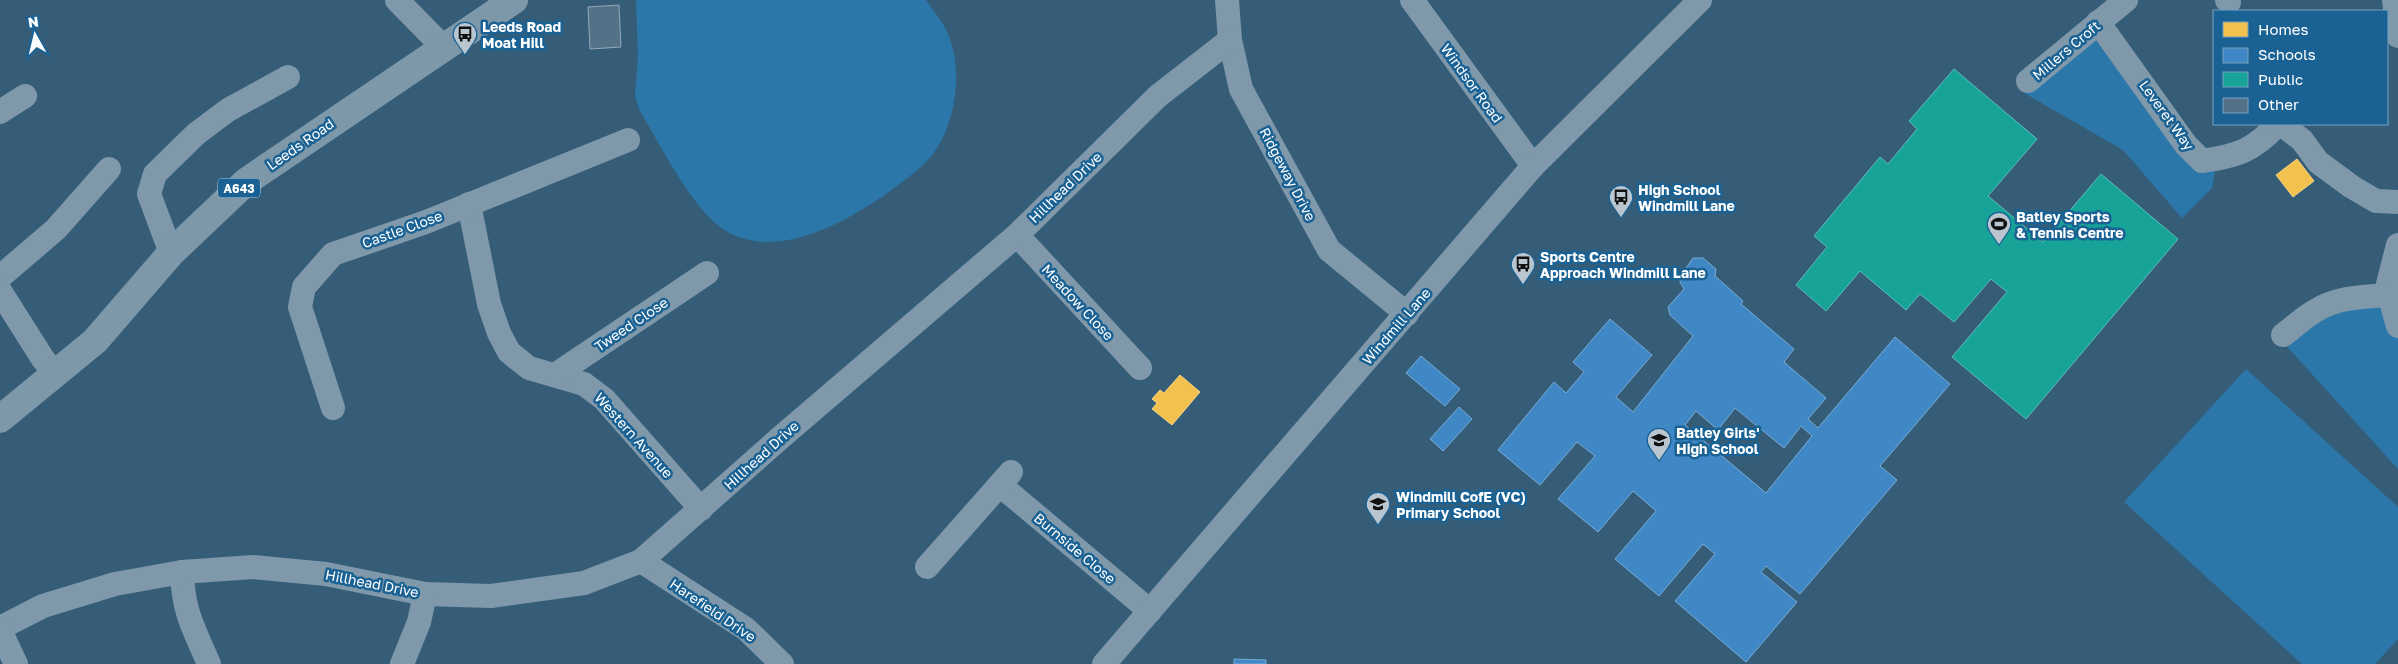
<svg xmlns="http://www.w3.org/2000/svg" width="2398" height="664" font-family="'Golos Text',sans-serif">
<style>
.green{fill:#2c77a9}
.homes{fill:#f2c14e;stroke:#f6d483}
.schools{fill:#3f88c5;stroke:#79acd6;fill-rule:evenodd}
.public{fill:#17a398;stroke:#5dbfb7}
.building{fill:#537288;stroke:#93a9b9}
.lines{fill:none;stroke-linecap:round;stroke-linejoin:round}
.minor{stroke:#7f99ab;stroke-width:24}
.major{stroke:#7d98a9;stroke-width:28}
.labels{text-anchor:middle;dominant-baseline:central;stroke-width:5;stroke-linejoin:round;paint-order:stroke}
.shield{fill:#1a6294;stroke:#bad0df;stroke-width:1}
.shield-label{font-size:12px;font-weight:bold;fill:#fff}
.poi-label{font-size:14px;font-weight:bold;fill:#fff;stroke:#1a6294;text-anchor:start}
.street-label{font-size:14px;fill:#fff;stroke:#1a6294}
</style>
<rect width="100%" height="100%" fill="#365d78"/>
<g class="green">
<path d="M636,0H926C935,13 947,27 951,42C962,75 955,122 935,151C925,166 907,178 893,189C850,220 779,262 726,231C692,210 660,144 639,109L635,95L638,57Z"/>
<polygon points="2096,32 2216,166 2212,188 2182,218 2123,150 2024,93"/>
<polygon points="2386,298 2398,332 2398,469 2282,341 2319,312"/>
<polygon points="2246,369 2398,507 2398,639 2375,664 2302,664 2124,502"/>
</g>
<g class="homes">
<polygon points="2297,159 2314,181 2293,197 2276,175"/>
<polygon points="1180,375 1200,392 1172,425 1152,409 1157,403 1152,399 1160,390 1164,393"/>
</g>
<g class="schools">
<path d="M1693,258H1703L1716,269L1715,276L1743,301L1741,304L1794,349L1784,362L1826,398L1808,419L1818,428L1895,337L1950,384L1880,466L1897,480L1800,594L1766,566L1761,572L1797,602L1746,662L1675,601L1715,554L1703,544L1659,596L1615,559L1656,511L1633,491L1598,532L1558,499L1595,456L1577,442L1540,485L1498,450L1554,382L1566,393L1584,372L1573,362L1610,319L1652,355L1616,397L1633,412L1693,336L1670,315L1668,307L1684,289L1680,282V277ZM1735,408L1784,448L1801,426L1812,436L1766,493L1685,425L1696,411L1718,430Z"/>
<polygon points="1421,356 1460,389 1445,406 1406,373"/>
<polygon points="1459,407 1472,419 1443,451 1430,439"/>
<polygon points="1234,659 1266,660 1266,664 1234,664"/>
</g>
<polygon class="public" points="1954,69 2037,139 1988,196 2043,242 2101,174 2178,239 2026,419 1952,357 2007,292 1991,279 1954,322 1920,294 1906,310 1860,271 1826,311 1796,285 1827,247 1814,236 1880,157 1888,164 1917,129 1909,121"/>
<polygon class="building" points="619,5 621,47 590,49 588,7"/>
<g class="lines">
<g class="minor">
<polyline points="397,0 444,48"/>
<polyline points="1227,0 1230,40 1241,89 1329,250 1407,314"/>
<polyline points="1412,0 1533,166"/>
<polyline points="2227,0 2229,2"/>
<polyline points="2394,0 2398,36"/>
<path d="M2098,22L2186,145L2202,161C2237,156 2253,151 2278,124"/>
<polyline points="2028,81 2126,0"/>
<polyline points="0,112 25,96"/>
<polyline points="2281,124 2302,140 2318,162 2352,187 2376,201 2398,202"/>
<polyline points="469,204 489,304 499,333 509,352 529,368 584,384 604,399 701,509"/>
<polyline points="1017,235 1140,368"/>
<polyline points="2398,245 2387,288 2398,326"/>
<polyline points="171,253 149,194 155,174 196,134 228,110 288,77"/>
<polyline points="0,277 56,229 109,169"/>
<polyline points="0,291 43,359 56,374"/>
<path d="M2283,335C2294,327 2304,317 2315,311C2337,297 2363,297 2388,295"/>
<polyline points="555,375 707,273"/>
<polyline points="333,408 300,307 304,287 333,254 426,222 628,140"/>
<polyline points="1000,485 1150,611"/>
<polyline points="641,561 746,629 782,664"/>
<polyline points="927,567 1011,472"/>
<path d="M182,572C183,612 194,629 209,664"/>
<polyline points="0,628 43,606 115,584 182,572 253,567 326,574 425,594 491,596 584,583 641,561 780,438 1017,235 1158,96 1230,40"/>
<polyline points="0,630 16,664"/>
<polyline points="402,664 419,622 425,594"/>
<polyline points="1104,664 1533,166 1700,0"/>
</g>
<polyline class="major" points="0,419 95,341 171,253 247,181 514,0"/>
</g>
<defs>
<g id="bus-pin" transform="scale(1.25)"><path d="M0 17L-7.5 6A9.5 9.5 0 1 1 7.5 6Z" fill="#b9c6d0" stroke="#1a6294"/><path d="M-5-6H5V4H4V6H2V4H-2V6H-4V4H-5ZM-3.5-4V0h7V-4ZM-3.5 1.2v1.5H-2V1.2ZM2 1.2v1.5H3.5V1.2Z" fill="#111"/></g>
<g id="stadium-pin" transform="scale(1.25)"><path d="M0 17L-7.5 6A9.5 9.5 0 1 1 7.5 6Z" fill="#b9c6d0" stroke="#1a6294"/><path d="M0-5a6.5 5 0 1 0 0 10a6.5 5 0 1 0 0-10ZM-3.5-1.8h7v3.6h-7Z" fill="#111"/></g>
<g id="school-pin" transform="scale(1.25)"><path d="M0 17L-7.5 6A9.5 9.5 0 1 1 7.5 6Z" fill="#b9c6d0" stroke="#1a6294"/><path d="M0-5L7-2L0 1L-7-2ZM-4 1L0 2.5L4 1V4Q0 6-4 4Z" fill="#111"/></g>
</defs>
<g fill-rule="evenodd">
<use href="#bus-pin" x="465" y="34"/>
<use href="#bus-pin" x="1621" y="197"/>
<use href="#stadium-pin" x="1999" y="224"/>
<use href="#bus-pin" x="1523" y="264"/>
<use href="#school-pin" x="1659" y="440"/>
<use href="#school-pin" x="1378" y="504"/>
</g>
<g class="labels">
<rect class="shield" x="218" y="178.5" width="42" height="19" rx="4"/>
<g class="shield-label">
<text x="239" y="188">A643</text>
</g>
<g class="poi-label">
<text x="482" y="26">Leeds Road<tspan x="482" dy="16">Moat Hill</tspan></text>
<text x="1638" y="189">High School<tspan x="1638" dy="16">Windmill Lane</tspan></text>
<text x="2016" y="216">Batley Sports<tspan x="2016" dy="16">&amp; Tennis Centre</tspan></text>
<text x="1540" y="256">Sports Centre<tspan x="1540" dy="16">Approach Windmill Lane</tspan></text>
<text x="1676" y="432">Batley Girls'<tspan x="1676" dy="16">High School</tspan></text>
<text x="1396" y="496">Windmill CofE (VC)<tspan x="1396" dy="16">Primary School</tspan></text>
</g>
<g class="street-label">
<text transform="translate(2066 50) rotate(-40)">Millers Croft</text>
<text transform="translate(1472 83) rotate(54)">Windsor Road</text>
<text transform="translate(2167 115) rotate(54)">Leveret Way</text>
<text transform="translate(300 144) rotate(-35)">Leeds Road</text>
<text transform="translate(1288 174) rotate(62)">Ridgeway Drive</text>
<text transform="translate(1065 187) rotate(-44)">Hillhead Drive</text>
<text transform="translate(402 229) rotate(-20)">Castle Close</text>
<text transform="translate(1078 302) rotate(47)">Meadow Close</text>
<text transform="translate(631 324) rotate(-34)">Tweed Close</text>
<text transform="translate(1396 326) rotate(-49)">Windmill Lane</text>
<text transform="translate(634 435) rotate(48)">Western Avenue</text>
<text transform="translate(761 455) rotate(-42)">Hillhead Drive</text>
<text transform="translate(1075 548) rotate(40)">Burnside Close</text>
<text transform="translate(372 583) rotate(11)">Hillhead Drive</text>
<text transform="translate(713 610) rotate(34)">Harefield Drive</text>
</g>
</g>
<rect x="2213" y="10" width="175" height="115" fill="#1a6294" stroke="#76a1bf"/>
<rect x="2223" y="22" width="25" height="15" fill="#f2c14e" stroke="#76a1bf"/>
<text x="2258" y="35" font-size="15" fill="#ffffff">Homes</text>
<rect x="2223" y="48" width="25" height="15" fill="#3f88c5" stroke="#76a1bf"/>
<text x="2258" y="60" font-size="15" fill="#ffffff">Schools</text>
<rect x="2223" y="72" width="25" height="15" fill="#17a398" stroke="#76a1bf"/>
<text x="2258" y="85" font-size="15" fill="#ffffff">Public</text>
<rect x="2223" y="98" width="25" height="15" fill="#537288" stroke="#76a1bf"/>
<text x="2258" y="110" font-size="15" fill="#ffffff">Other</text>
<g transform="translate(35 35) rotate(352)" stroke="#1a6294" stroke-width="4" paint-order="stroke">
<path d="M0-4L9 19L0 12L-9 19Z" fill="#ffffff"/>
<text y="-8" font-size="14" font-weight="bold" text-anchor="middle" fill="#ffffff">N</text>
</g>
</svg>
